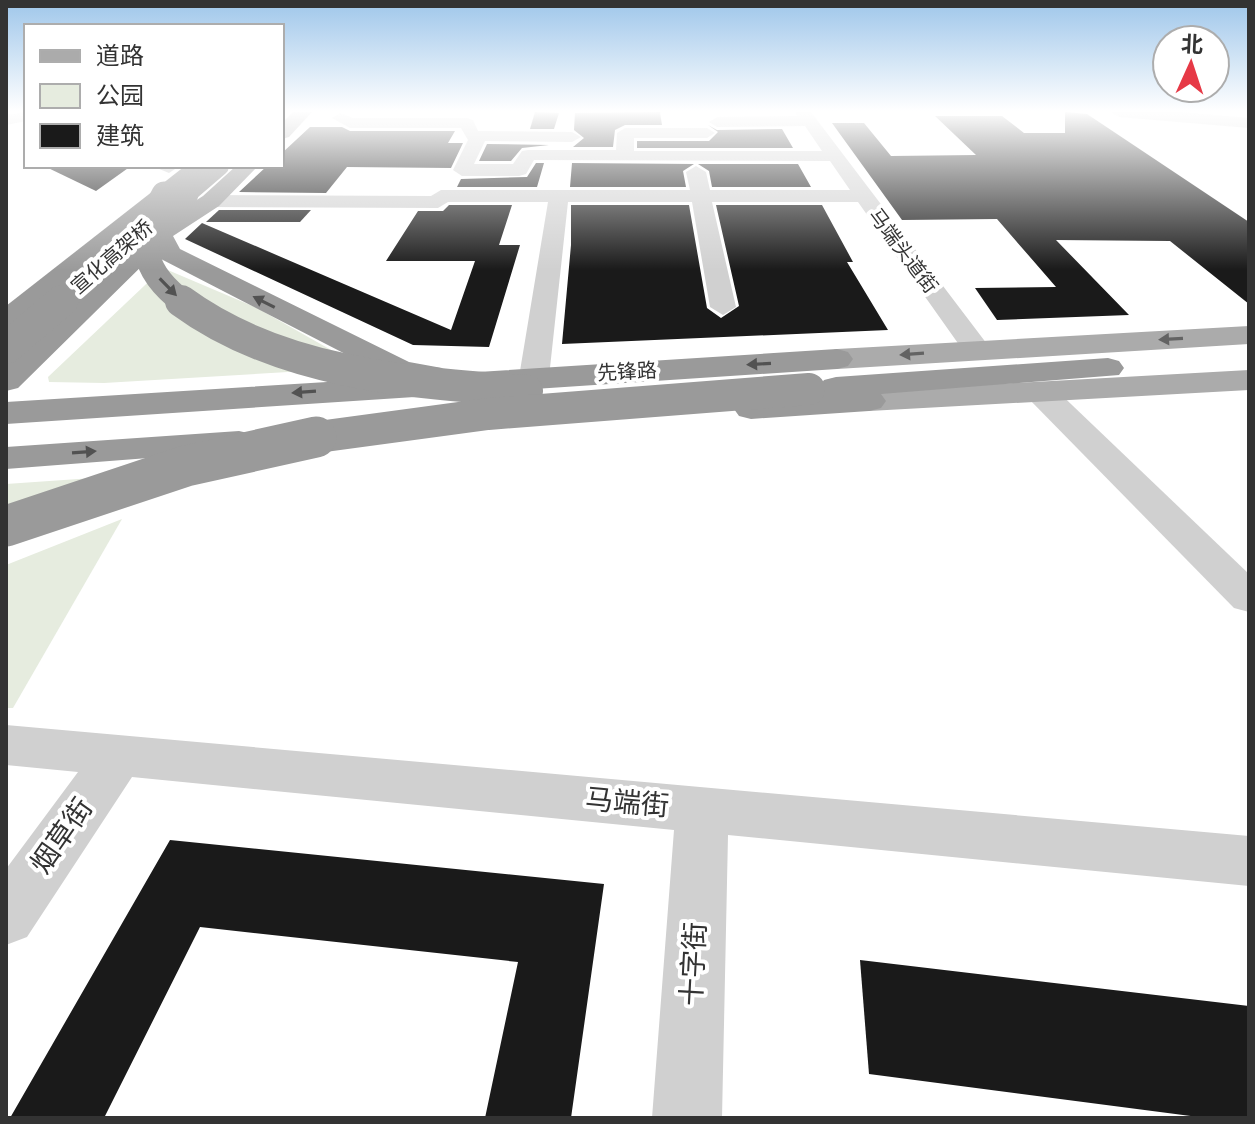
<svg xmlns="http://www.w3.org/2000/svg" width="1255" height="1124" font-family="Signika,'Noto Sans SC',sans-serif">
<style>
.green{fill:#e6ecdf}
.building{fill:#1a1a1a}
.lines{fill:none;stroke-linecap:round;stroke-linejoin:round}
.minor{fill:#d0d0d0;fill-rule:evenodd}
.major{fill:#ababab;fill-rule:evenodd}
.highway{fill:#9a9a9a;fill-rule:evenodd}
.highway-bridge-far3{stroke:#9a9a9a;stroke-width:20}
.highway-bridge-far2{stroke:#9a9a9a;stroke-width:25}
.highway-bridge-far1{stroke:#9a9a9a;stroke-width:32}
.highway-bridge{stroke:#9a9a9a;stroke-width:41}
.oneway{fill:#525252}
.oneway2{fill:#636363}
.labels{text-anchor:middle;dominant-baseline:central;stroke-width:8;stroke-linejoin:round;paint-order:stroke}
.far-street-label{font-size:20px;fill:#333;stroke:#fff}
.near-street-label{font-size:28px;fill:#333;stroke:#fff}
</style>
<rect width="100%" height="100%" fill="#fff"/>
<g class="green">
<polygon points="163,268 257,308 340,355 322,370 104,383 49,382 48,377"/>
<polygon points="136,475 6,521 6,484"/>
<polygon points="122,519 13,708 6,708 6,565"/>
</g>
<g class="building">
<polygon points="535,112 559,113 554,129 530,129"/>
<polygon points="660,112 662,125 625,125 615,130 613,147 573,147 584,138 574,130 575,113"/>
<polygon points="1065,112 1087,114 1249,222 1249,304 1170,241 1056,240 1129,315 997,320 975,288 1056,287 997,219 902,220 832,123 864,123 891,156 976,155 935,116 1002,116 1024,133 1065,133"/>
<polygon points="708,125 717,130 782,129 793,148 637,148 637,141 709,141 718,132"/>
<polygon points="310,127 342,127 350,131 455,131 448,143 463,143 451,168 347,167 326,193 239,192 267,166 282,166 282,153"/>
<polygon points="487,144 549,145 522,148 511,161 479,161"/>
<polygon points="536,163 544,163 537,187 457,187 461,179 527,177"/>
<polygon points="572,163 694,164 683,171 686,187 570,187"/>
<polygon points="698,164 798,164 811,187 712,187 709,171"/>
<polygon points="44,166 131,166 96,191"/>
<polygon points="449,205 512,205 499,245 520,245 489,347 413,345 185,239 202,223 451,330 475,261 386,261 418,211 443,211"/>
<polygon points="571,205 689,205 707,308 721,318 739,306 716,205 822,205 853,262 847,262 888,330 562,344 571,245"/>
<polygon points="219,210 311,210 300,222 206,222"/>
<polygon points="170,840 604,884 571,1118 485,1118 518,962 200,927 104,1118 10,1118"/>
<polygon points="860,960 1249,1006 1249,1118 1206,1118 869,1074"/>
</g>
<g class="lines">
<g class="minor">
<polygon points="26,112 26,121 6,125 6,115"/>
<polygon points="795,112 811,112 987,344 991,350 987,356 967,356 858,202 712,202 736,307 723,315 710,307 692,202 568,202 549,377 545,383 523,383 519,377 548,202 448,202 438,208 211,207 201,201 211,195 431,196 441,190 690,190 686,172 696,166 706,172 710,190 850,190 830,161 534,160 526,174 519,176 462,176 453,170 468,140 461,128 350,128 332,118 340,113 353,118 467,118 473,120 478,131 572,132 581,137 572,142 485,141 474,164 513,164 522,151 528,150 616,150 617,133 625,128 707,128 715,133 707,138 634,138 634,151 822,151 805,126 717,127 709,122 717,117 798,116"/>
<polygon points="1111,112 1181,112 1249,118 1249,128 1119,117"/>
<polygon points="152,166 178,166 178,167 169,173"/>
<polygon points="1039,382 1050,384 1249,574 1249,612 1234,608 1028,398 1024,391 1028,384"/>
<polygon points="6,725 1249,836 1249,886 728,835 722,1118 652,1118 674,830 132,777 27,937 6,945 6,869 78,772 6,765"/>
</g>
<g class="major">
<polygon points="1249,326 1249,344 837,369 826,366 821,359 826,352 837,349"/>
<polygon points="1249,370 1249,390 869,411 857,408 852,401 857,394 869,391"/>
</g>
<g class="highway">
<polygon points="293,112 312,112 289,137 282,139 282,123"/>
<polygon points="185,166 208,166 16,326 6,329 6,306"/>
<polygon points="236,166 258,166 219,206 173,236 180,249 409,362 442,368 446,374 837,349 848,352 853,359 848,366 837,369 6,424 6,402 392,378 161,259 156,252 18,388 6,391 6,363 151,229 203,196"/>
<polygon points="1108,358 1119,361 1124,368 1119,375 881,394 886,401 881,408 869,411 751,419 739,416 734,409 739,402 824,394 819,387 824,380 836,377"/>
<polygon points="239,431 252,434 257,442 252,450 6,469 6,447"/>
</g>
<g class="highway-bridge-far3">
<polyline points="163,196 165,193"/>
<polyline points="184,196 219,166"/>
</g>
<g class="highway-bridge-far2">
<path d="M164,194C138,241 139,269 184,303"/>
<polyline points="59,303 186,194"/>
</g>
<g class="highway-bridge-far1">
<path d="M181,301C279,373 409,383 527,391"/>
<polyline points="6,348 62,301"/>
<polyline points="303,439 488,414 809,389"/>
</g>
<polyline class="highway-bridge" points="6,526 186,466 316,437"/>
</g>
<defs><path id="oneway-solid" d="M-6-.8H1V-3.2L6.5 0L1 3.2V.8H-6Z" transform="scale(2)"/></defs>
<g class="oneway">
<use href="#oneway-solid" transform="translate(168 287) rotate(46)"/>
<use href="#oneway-solid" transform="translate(264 302) rotate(-153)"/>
<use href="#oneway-solid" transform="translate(759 364) rotate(177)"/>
<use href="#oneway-solid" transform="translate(304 392) rotate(176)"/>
<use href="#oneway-solid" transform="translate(84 452) rotate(-4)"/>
</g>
<g class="oneway2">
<use href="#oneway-solid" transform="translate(1171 339) rotate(177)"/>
<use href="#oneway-solid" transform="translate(912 354) rotate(176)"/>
</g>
<linearGradient id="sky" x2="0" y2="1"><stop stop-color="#9ec6ea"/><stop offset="0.41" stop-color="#fff"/><stop offset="1" stop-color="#fff" stop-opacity="0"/></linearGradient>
<rect width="1255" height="270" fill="url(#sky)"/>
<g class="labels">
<g class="far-street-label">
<text transform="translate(903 251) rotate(53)">马端头道街</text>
<text transform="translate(112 257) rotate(-41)">宣化高架桥</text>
<text transform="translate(627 372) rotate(-3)">先锋路</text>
</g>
<g class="near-street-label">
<text transform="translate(627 803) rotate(5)">马端街</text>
<text transform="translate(62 836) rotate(-55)">烟草街</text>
<text transform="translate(694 964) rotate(-87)">十字街</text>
</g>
</g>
<rect width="1255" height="1124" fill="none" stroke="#333333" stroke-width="16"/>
<rect x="24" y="24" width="260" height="144" fill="#ffffff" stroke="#adadad" stroke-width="2"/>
<rect x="40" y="50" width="40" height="12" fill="#ababab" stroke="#adadad" stroke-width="2"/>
<text x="96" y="64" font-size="24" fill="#333333">道路</text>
<rect x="40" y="84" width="40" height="24" fill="#e6ecdf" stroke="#adadad" stroke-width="2"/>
<text x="96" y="104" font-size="24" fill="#333333">公园</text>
<rect x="40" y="124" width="40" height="24" fill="#1a1a1a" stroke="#adadad" stroke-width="2"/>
<text x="96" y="144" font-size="24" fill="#333333">建筑</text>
<g transform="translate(1191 64) rotate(3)"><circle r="38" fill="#ffffff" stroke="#adadad" stroke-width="2"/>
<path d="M0-6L14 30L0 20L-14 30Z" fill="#e63946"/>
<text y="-12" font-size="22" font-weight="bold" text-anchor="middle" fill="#333333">北</text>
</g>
</svg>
